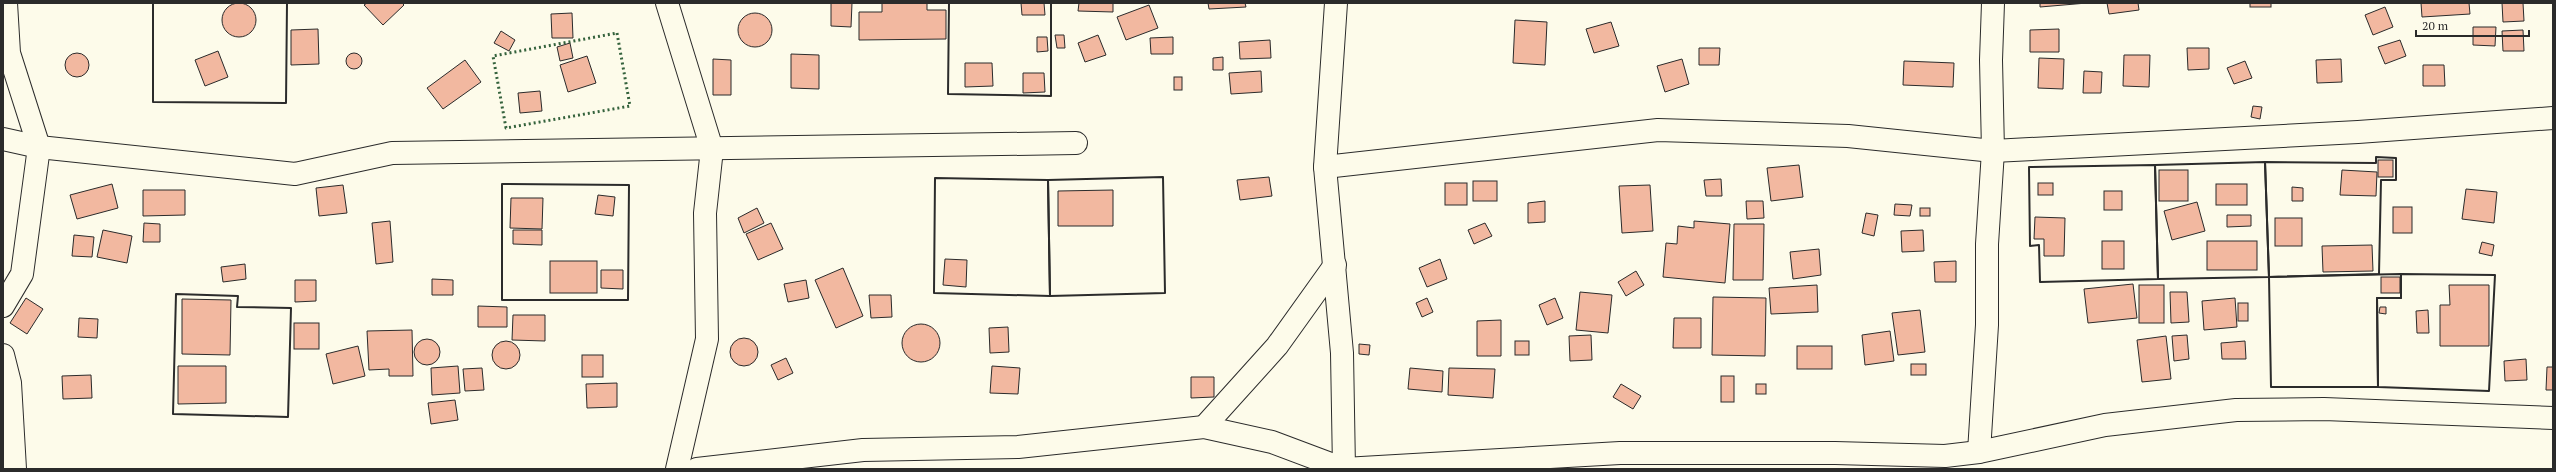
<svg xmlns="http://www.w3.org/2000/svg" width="2556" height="472" font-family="'PT Serif',serif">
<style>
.building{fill:#f2b8a0;stroke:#2b2b2b}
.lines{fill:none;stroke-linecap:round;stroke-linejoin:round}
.street-casing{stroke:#2b2b2b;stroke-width:24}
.street{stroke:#fdfbea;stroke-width:22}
.hedge{stroke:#34623c;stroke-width:3;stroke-dasharray:2 3;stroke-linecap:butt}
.wall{stroke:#2b2b2b;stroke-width:2}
</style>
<rect width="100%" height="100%" fill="#fdfbea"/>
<g class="building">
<circle cx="239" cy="20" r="17"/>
<polygon points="367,3 402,3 404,5 383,25 364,5"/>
<polygon points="831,3 852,3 851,27 831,26"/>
<polygon points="882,3 927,3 927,10 946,10 946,39 859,40 859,12 882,12"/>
<polygon points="1021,3 1044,3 1045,15 1022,15"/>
<polygon points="1079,3 1113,3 1113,12 1078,11"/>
<polygon points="1208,3 1245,3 1246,7 1209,9"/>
<polygon points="2040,3 2087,3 2040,7"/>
<polygon points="2107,3 2138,3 2139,10 2109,14"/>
<rect x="2250" y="3" width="21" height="4"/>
<polygon points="2421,3 2469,3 2470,14 2422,17"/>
<polygon points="2502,3 2523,3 2524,21 2503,22"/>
<polygon points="1149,5 1158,28 1126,40 1117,17"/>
<polygon points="2385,7 2393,27 2373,35 2365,15"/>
<polygon points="572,13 573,38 552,38 551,14"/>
<circle cx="755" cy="30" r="17"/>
<polygon points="1515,20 1547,22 1545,65 1513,63"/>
<polygon points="1611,22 1619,46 1594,53 1586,29"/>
<polygon points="2473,27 2496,27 2495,46 2473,45"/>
<polygon points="318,29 319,64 291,65 291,30"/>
<polygon points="2059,29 2059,52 2030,52 2030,30"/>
<polygon points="2523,30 2524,51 2503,51 2502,31"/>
<polygon points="501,31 515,40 509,51 494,43"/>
<polygon points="1055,35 1064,35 1065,48 1057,48"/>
<polygon points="1098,35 1106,55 1085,62 1078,43"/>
<polygon points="1037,37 1047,37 1048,51 1037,52"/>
<polygon points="1173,37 1173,54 1151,54 1150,38"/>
<polygon points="1270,40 1271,58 1240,59 1239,42"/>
<polygon points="2400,40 2406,56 2385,64 2378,47"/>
<polygon points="570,43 573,58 560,61 557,47"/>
<polygon points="1699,48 1720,48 1719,65 1699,65"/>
<polygon points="2187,48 2209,48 2209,69 2188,70"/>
<polygon points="218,51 228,77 205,86 195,60"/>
<circle cx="354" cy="61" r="8"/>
<circle cx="77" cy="65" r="12"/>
<polygon points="791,54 819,55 819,89 791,88"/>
<polygon points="2124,55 2150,55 2149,87 2123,86"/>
<polygon points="587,56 596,83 568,92 560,65"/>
<polygon points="1223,57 1223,70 1213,70 1213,58"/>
<polygon points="2039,58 2064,59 2063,89 2038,88"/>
<polygon points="713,59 731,60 731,95 713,95"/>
<polygon points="1682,59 1689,84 1665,92 1657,66"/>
<polygon points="2341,59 2342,82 2317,83 2316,60"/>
<polygon points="465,60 481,82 443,109 427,88"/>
<polygon points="1904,61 1954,63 1953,87 1903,85"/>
<polygon points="2245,61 2252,78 2234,84 2227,68"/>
<polygon points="965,63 992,63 993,86 965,87"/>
<polygon points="2423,65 2444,65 2445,86 2423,86"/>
<polygon points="1261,71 1262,92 1231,94 1229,73"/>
<polygon points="2084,71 2102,72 2101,93 2083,93"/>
<polygon points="1023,73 1044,73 1045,92 1023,93"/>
<rect x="1174" y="77" width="8" height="13"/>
<polygon points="540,91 542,111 520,113 518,93"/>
<polygon points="2253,106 2262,107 2260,119 2251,117"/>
<rect x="2378" y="160" width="15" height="17"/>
<polygon points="1799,165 1803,197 1771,201 1767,168"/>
<rect x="2159" y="170" width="29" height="31"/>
<polygon points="2342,170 2377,172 2376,196 2340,195"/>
<polygon points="1269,177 1272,196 1240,200 1237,180"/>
<polygon points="1721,179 1722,196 1706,196 1704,180"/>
<rect x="1473" y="181" width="24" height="20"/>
<rect x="1445" y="183" width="22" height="22"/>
<rect x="2038" y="183" width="15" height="12"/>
<polygon points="112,184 118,208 77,219 70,195"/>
<rect x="2216" y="184" width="31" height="21"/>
<polygon points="343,185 347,213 319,216 316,188"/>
<polygon points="1650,185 1653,231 1622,233 1619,186"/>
<polygon points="2292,187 2303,188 2303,201 2292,201"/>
<polygon points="2466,189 2497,192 2494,223 2462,219"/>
<polygon points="143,190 185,190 185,215 143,216"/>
<polygon points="1113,190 1113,226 1058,226 1058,191"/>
<rect x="2104" y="191" width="18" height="19"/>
<polygon points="598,195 615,197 613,216 595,214"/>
<polygon points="511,198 543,198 542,229 510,228"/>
<polygon points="1545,201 1545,222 1528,223 1528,203"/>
<polygon points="1746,201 1763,201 1764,218 1747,219"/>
<polygon points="2197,202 2205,231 2172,240 2164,211"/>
<polygon points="1895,204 1912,205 1910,216 1894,215"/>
<rect x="2393" y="207" width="19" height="26"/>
<polygon points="757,208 764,223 744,233 738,218"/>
<rect x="1920" y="208" width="10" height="8"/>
<polygon points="1866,213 1878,215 1874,236 1862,233"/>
<polygon points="2227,215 2251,215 2251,226 2227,227"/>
<polygon points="2035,217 2065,218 2064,256 2044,256 2044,239 2034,239"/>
<rect x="2275" y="218" width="27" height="28"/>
<polygon points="390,221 393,262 376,264 372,223"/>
<polygon points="1694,221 1730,224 1725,283 1663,277 1666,243 1677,244 1678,226 1694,228"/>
<polygon points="144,223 160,224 160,242 143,242"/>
<polygon points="771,223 783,249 758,260 746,234"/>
<polygon points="1485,223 1492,236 1474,244 1468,230"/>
<polygon points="1734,224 1764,224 1763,280 1733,280"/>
<polygon points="103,230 132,236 127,263 97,257"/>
<polygon points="513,230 542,230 542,245 513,244"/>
<polygon points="1923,230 1924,251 1902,252 1901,231"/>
<polygon points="74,235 94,237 92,257 72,256"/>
<rect x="2102" y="241" width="22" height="28"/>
<rect x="2207" y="241" width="50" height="29"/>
<polygon points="2482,242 2494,245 2492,256 2479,253"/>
<polygon points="2372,245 2373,271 2323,272 2322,246"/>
<polygon points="1819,249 1821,275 1793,279 1790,252"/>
<polygon points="945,259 967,260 966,287 943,285"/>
<polygon points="1440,259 1447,279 1427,287 1419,268"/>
<rect x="550" y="261" width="47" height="32"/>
<polygon points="1956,261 1956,282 1935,282 1934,262"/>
<polygon points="245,264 246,279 223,282 221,267"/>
<polygon points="843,268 863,316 836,328 815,280"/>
<polygon points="601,270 623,270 623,289 601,288"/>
<polygon points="1636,271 1644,285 1626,296 1618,282"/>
<rect x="2381" y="277" width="19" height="16"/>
<polygon points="432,279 453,280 453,295 432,295"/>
<polygon points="295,280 316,280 316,301 295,302"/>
<polygon points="806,280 809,298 788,302 784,284"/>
<polygon points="2133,284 2137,318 2088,323 2084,289"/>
<polygon points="1817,285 1818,312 1771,314 1769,288"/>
<rect x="2139" y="285" width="25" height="38"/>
<polygon points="2449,285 2489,285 2489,346 2440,346 2440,305 2450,305"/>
<polygon points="1580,292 1612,295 1608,333 1576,330"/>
<polygon points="2170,292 2187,292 2189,322 2171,323"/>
<polygon points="869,295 891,295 892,317 871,318"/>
<polygon points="1713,297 1766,298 1765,356 1712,355"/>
<polygon points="26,298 43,309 27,334 10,323"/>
<polygon points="1427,298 1433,312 1422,317 1416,303"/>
<polygon points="1555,298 1563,318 1547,325 1539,305"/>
<polygon points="2235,298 2237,327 2204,330 2202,301"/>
<polygon points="182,299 231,300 230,355 182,354"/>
<rect x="2238" y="303" width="10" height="18"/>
<polygon points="478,306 507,307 507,327 478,327"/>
<polygon points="2380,307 2386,307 2386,314 2379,313"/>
<polygon points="1920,310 1925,352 1898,355 1892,313"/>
<polygon points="2428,310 2429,333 2417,333 2416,311"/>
<polygon points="513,315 545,315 545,341 512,340"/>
<polygon points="79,318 98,319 97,338 78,337"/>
<polygon points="1674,318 1701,318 1701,348 1673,348"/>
<polygon points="1501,320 1501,356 1477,356 1477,321"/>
<rect x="294" y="323" width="25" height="26"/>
<circle cx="921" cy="343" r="19"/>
<polygon points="1008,327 1009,352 990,353 989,328"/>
<polygon points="412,330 413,376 389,376 389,369 369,370 367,331"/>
<polygon points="1890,331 1894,361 1865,365 1862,335"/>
<polygon points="1591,335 1592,360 1570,361 1569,336"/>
<polygon points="2187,335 2189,359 2174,361 2172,336"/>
<polygon points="2166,336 2171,379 2142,382 2137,340"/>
<circle cx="744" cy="352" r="14"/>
<circle cx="427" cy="352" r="13"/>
<rect x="1515" y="341" width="14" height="14"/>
<polygon points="2245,341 2246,359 2222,359 2221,343"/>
<circle cx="506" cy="355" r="14"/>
<polygon points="1359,344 1370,345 1369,355 1359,354"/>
<polygon points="358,346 365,376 333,384 326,354"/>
<rect x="1797" y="346" width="35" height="23"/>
<rect x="582" y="355" width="21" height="22"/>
<polygon points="786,358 793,373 778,380 771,365"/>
<polygon points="2526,359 2527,380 2505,381 2504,361"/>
<rect x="1911" y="364" width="15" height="11"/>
<polygon points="178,366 226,366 226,403 178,404"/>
<polygon points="458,366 460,393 432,395 431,368"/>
<polygon points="992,366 1020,368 1018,394 990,393"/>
<polygon points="2547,367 2553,367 2553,390 2546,390"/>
<polygon points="482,368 484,390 465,391 463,369"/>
<polygon points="1410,368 1443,371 1442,392 1408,389"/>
<polygon points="1449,368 1495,369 1493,398 1448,395"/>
<polygon points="91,375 92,398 63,399 62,376"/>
<rect x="1721" y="376" width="13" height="26"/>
<polygon points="1191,377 1214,377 1214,397 1191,398"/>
<polygon points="617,383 617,407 587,408 586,384"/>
<polygon points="1621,384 1641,396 1633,409 1613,397"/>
<rect x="1756" y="384" width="10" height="10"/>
<polygon points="455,400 458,420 431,424 428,403"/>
</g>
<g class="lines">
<g class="street-casing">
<g id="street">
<polyline points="667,3 712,149 705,213 707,339 677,469"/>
<polyline points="1336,3 1325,167 1342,353 1344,469"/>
<polyline points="3,139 39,147 295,174 392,153 1076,143"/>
<polyline points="1325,167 1658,130 1848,136 1993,151 2358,132 2553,118"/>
<polyline points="3,306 22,274 39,147 9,53 6,3"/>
<polyline points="3,355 10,383 15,469"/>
<polyline points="1204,427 1277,346 1335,265"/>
<polyline points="1979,452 1987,325 1987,244 1993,151 1991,60 1993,3"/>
<polyline points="697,469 863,450 1018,447 1204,427 1272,442 1344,469 1620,453 1835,453 1945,456 1979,452 2105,425 2236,410 2324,409 2553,418"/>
</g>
</g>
<use href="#street" class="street"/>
<polygon class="hedge" points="617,33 630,106 506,128 493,56"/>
<g class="wall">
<polyline points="153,3 153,102 286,103 287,3"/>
<polyline points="949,3 948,94 1051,96 1051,3"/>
<polygon points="2376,157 2396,158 2396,180 2381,180 2379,274 2269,277 2265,162 2376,163"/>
<polygon points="2265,162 2269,277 2158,279 2155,165"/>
<polygon points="2155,165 2158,279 2040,282 2039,245 2030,246 2029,167"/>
<polygon points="1163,177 1165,293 1050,296 1048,180"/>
<polygon points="935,178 1048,180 1050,296 934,293"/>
<polygon points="502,184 629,185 628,300 502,300"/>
<polygon points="2401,274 2401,298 2377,298 2378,387 2271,387 2269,277"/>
<polygon points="2401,274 2495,275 2489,391 2378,387 2377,298 2401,298"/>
<polygon points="176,294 238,296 237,307 291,308 288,417 173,414"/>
</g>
</g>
<rect width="2556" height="472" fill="none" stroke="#2b2b2b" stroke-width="8"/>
<path d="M2416 30v6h113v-6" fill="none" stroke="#2b2b2b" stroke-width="2"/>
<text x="2422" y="30" font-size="12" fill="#2b2b2b" stroke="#fdfbea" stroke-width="3" paint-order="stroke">20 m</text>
</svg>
